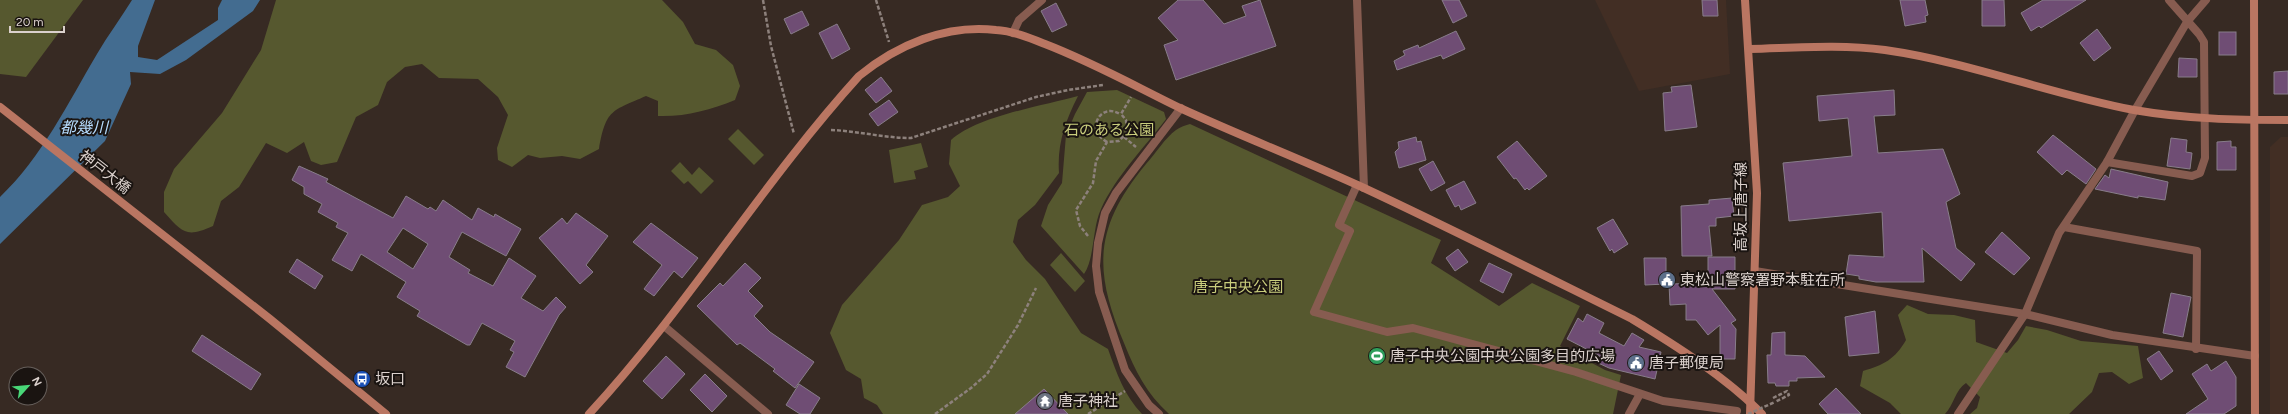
<svg xmlns="http://www.w3.org/2000/svg" width="2288" height="414" font-family="Figtree,'Noto Sans JP',sans-serif">
<style>
.built{fill:#422e24}
.green{fill:#56582f}
.water{fill:#436c90}
.building{fill:#6f4d74;stroke:#887d8a;fill-rule:evenodd}
.lines{fill:none;stroke-linecap:round;stroke-linejoin:round}
.path{stroke:#8d817c;stroke-width:2.5;stroke-dasharray:4 2;stroke-linecap:butt}
.lane{stroke:#875c50;stroke-width:8}
.street{stroke:#875c50;stroke-width:8}
.secondary{stroke:#ba7662;stroke-width:8}
.path-bridge{stroke:#8d817c;stroke-width:2.5;stroke-dasharray:4 2;stroke-linecap:butt}
.labels{text-anchor:middle;dominant-baseline:central;stroke-width:4;stroke-linejoin:round;paint-order:stroke}
.park-label{font-size:15px;fill:#cace7d;stroke:#1a1411}
.street-label{font-size:15px;fill:#dbd1cd;stroke:#1a1411}
.poi-label{font-size:15px;fill:#dbd1cd;stroke:#1a1411;text-anchor:start}
.water-label{font-size:16px;font-style:italic;fill:#b6dcfe;stroke:#1a1411}
</style>
<rect width="100%" height="100%" fill="#372a23"/>
<g class="built">
<polygon points="1595,0 1726,0 1730,74 1639,91"/>
<polygon points="2281,137 2288,137 2288,414 2270,414 2270,147"/>
</g>
<g class="green">
<polygon points="0,0 83,0 26,77 0,74"/>
<path d="M276,0H662L683,22L695,44L716,50L733,65L740,86L735,100C710,110 685,117 658,116V101L646,96C612,111 606,109 599,149L580,159L562,156L540,158L528,155L512,167L498,160L497,148L508,115L498,97L478,79L439,78L422,64L405,67L387,82L378,105L356,117L337,162L321,165L311,161L304,142L287,153L266,143L239,187L221,201L213,226C186,238 183,233 164,212V192L174,169L222,113L261,50Z"/>
<path d="M1117,90L1164,112L1166,119C1144,148 1116,176 1101,209C1092,228 1095,258 1084,274L1041,226L1048,205L1062,183L1066,135L1075,114L1087,92Z"/>
<path d="M1078,96C1065,122 1057,144 1059,173L1035,205L1018,220L1013,242L1026,260L1045,279L1081,333L1108,349C1117,374 1124,395 1142,414H883L877,405L864,398L861,379L846,370L830,333L842,305L899,240L922,205L948,197L960,186L949,164L951,140C978,116 1042,106 1078,96Z"/>
<path d="M1190,124L1441,240L1431,263L1499,306L1532,283L1580,306L1560,346L1605,370L1621,375L1613,414H1169C1147,394 1135,371 1124,343C1093,270 1094,227 1146,164C1156,153 1165,138 1176,130C1180,127 1186,125 1190,124Z"/>
<polygon points="738,129 764,155 754,165 728,139"/>
<polygon points="921,143 928,167 914,171 916,179 894,183 889,150"/>
<polygon points="680,162 692,175 699,167 714,181 701,194 688,181 684,184 671,171"/>
<polygon points="1061,253 1085,281 1075,292 1050,265"/>
<path d="M1907,305L1928,314L1954,315L1975,320L1976,342L2007,353L2018,340L2026,326L2047,330L2081,341L2138,346L2143,378L2129,384L2112,372L2099,373L2092,392L2069,414H1970L1977,408L1980,397L1966,383C1955,390 1954,405 1945,414H1901L1890,403L1860,386L1863,371C1884,365 1895,359 1906,340L1898,315Z"/>
</g>
<path class="water" d="M132,0H155L138,46V57L157,60L218,20V8L222,0H260L253,11L186,60L160,74L130,72L131,84L105,141L0,244V197C42,157 68,103 97,54C108,35 121,18 132,0Z"/>
<g class="building">
<polygon points="1178,0 1203,0 1224,24 1246,16 1242,6 1260,0 1276,46 1176,80 1164,45 1178,40 1158,18"/>
<polygon points="1442,0 1459,0 1467,16 1453,23"/>
<polygon points="1702,0 1717,0 1718,16 1703,16"/>
<polygon points="1900,0 1925,0 1928,15 1925,16 1926,22 1905,26"/>
<polygon points="1982,0 2004,0 2005,26 1982,26"/>
<polygon points="2043,0 2086,0 2041,28 2039,26 2031,31 2021,13"/>
<polygon points="1056,3 1067,25 1052,32 1041,11"/>
<polygon points="802,11 809,25 791,34 784,19"/>
<polygon points="837,24 850,49 832,59 819,33"/>
<polygon points="2097,29 2111,48 2094,61 2080,43"/>
<polygon points="1456,31 1465,49 1443,59 1441,55 1397,70 1394,61 1405,55 1403,51 1418,45 1419,48"/>
<rect x="2219" y="32" width="17" height="23"/>
<polygon points="2179,58 2197,59 2197,77 2178,77"/>
<polygon points="2288,71 2288,94 2274,94 2274,72"/>
<polygon points="881,77 892,91 876,103 865,90"/>
<polygon points="1691,85 1697,127 1665,131 1663,93 1672,92 1671,87"/>
<polygon points="1894,90 1895,115 1874,116 1878,153 1943,149 1960,194 1946,202 1956,248 1975,264 1961,281 1922,248 1924,282 1876,282 1859,279 1859,276 1846,274 1849,255 1884,257 1882,212 1789,221 1783,163 1852,156 1848,118 1819,121 1817,96"/>
<polygon points="889,100 898,112 878,126 869,114"/>
<polygon points="2053,135 2096,169 2086,184 2067,170 2062,175 2037,152"/>
<polygon points="1416,137 1417,142 1421,141 1426,160 1399,168 1395,152 1399,148 1398,142"/>
<polygon points="2171,138 2187,140 2186,152 2192,153 2190,169 2167,166"/>
<polygon points="1517,141 1547,176 1529,190 1527,188 1525,190 1516,178 1514,179 1497,157"/>
<polygon points="2231,141 2231,147 2236,147 2236,170 2217,170 2217,142"/>
<polygon points="1433,161 1445,183 1431,191 1419,169"/>
<path d="M299,166L328,179L326,182L393,218L406,196L428,209L430,207L436,211L443,200L472,220L478,208L494,217L495,214L521,229L506,256L462,232L449,257L470,270L468,273L493,286L509,258L536,276L521,298L543,311L556,297L566,307L559,315L525,377L506,367L514,352L510,350L515,341L482,323L470,345H467L417,316L420,311L397,297L406,282L361,254L352,271L332,260L348,233L336,227L338,223L318,212L322,204L304,194V187L292,180ZM403,228L428,244L413,269L387,252Z"/>
<polygon points="2111,169 2168,182 2165,200 2138,196 2138,198 2095,189 2105,175 2109,178"/>
<polygon points="1464,181 1476,203 1461,210 1459,205 1455,207 1446,190"/>
<polygon points="1732,198 1734,216 1716,218 1716,226 1709,226 1712,256 1682,256 1681,206 1709,204 1709,200"/>
<polygon points="576,213 608,236 586,265 593,272 580,284 539,238 562,218 567,224"/>
<polygon points="1613,219 1628,244 1614,253 1612,249 1610,251 1597,228"/>
<polygon points="651,223 698,258 682,278 674,271 654,296 644,289 662,265 633,242"/>
<polygon points="2002,232 2030,258 2014,275 1985,252"/>
<polygon points="1458,249 1468,262 1455,271 1446,258"/>
<polygon points="1708,257 1735,257 1735,289 1712,289 1736,320 1731,323 1736,329 1735,359 1720,359 1720,325 1708,335 1696,320 1686,320 1686,304 1670,305 1669,284 1708,283"/>
<polygon points="1644,258 1666,258 1666,284 1645,285"/>
<polygon points="297,259 323,276 315,289 289,272"/>
<polygon points="745,263 761,278 748,291 763,306 754,316 770,332 814,362 795,388 773,371 775,369 740,343 737,345 697,306 720,283 723,286"/>
<polygon points="1489,263 1512,274 1503,293 1480,281"/>
<polygon points="2171,293 2191,297 2183,337 2163,333"/>
<polygon points="1875,311 1879,353 1849,356 1845,317"/>
<polygon points="1587,314 1604,323 1599,333 1624,346 1632,333 1644,340 1639,347 1661,352 1655,379 1609,368 1596,362 1600,356 1567,339 1578,318 1583,322"/>
<polygon points="1785,332 1785,355 1805,356 1825,377 1797,378 1797,381 1789,381 1789,386 1776,386 1775,383 1768,383 1767,355 1771,355 1772,333"/>
<polygon points="202,335 261,374 251,390 192,351"/>
<polygon points="2159,351 2173,371 2161,380 2147,359"/>
<polygon points="666,356 685,374 662,399 643,381"/>
<polygon points="2226,361 2236,377 2236,406 2224,414 2186,414 2208,399 2192,374 2207,364 2211,371"/>
<polygon points="705,374 727,396 712,412 690,390"/>
<polygon points="799,384 820,398 810,414 800,414 786,405"/>
<polygon points="1836,388 1861,414 1828,414 1819,404"/>
<polygon points="1044,389 1068,414 1015,414"/>
</g>
<g class="lines">
<g class="path">
<polyline points="763,0 771,46 794,134"/>
<polyline points="876,0 889,42"/>
<path d="M831,130C858,131 884,138 911,138L1036,97L1068,90L1103,85"/>
<polyline points="1124,137 1136,147"/>
<path d="M1107,142C1085,130 1100,102 1120,114"/>
<polyline points="1088,236 1080,226 1076,210 1093,183 1096,161 1107,142 1119,141 1127,132 1126,120 1121,114 1131,97"/>
<polyline points="1773,398 1787,391 1789,395 1775,402"/>
<polyline points="935,414 971,388 987,374 1018,325 1036,288"/>
<polyline points="1088,414 1125,391"/>
</g>
<g class="lane">
<polyline points="1357,185 1339,225 1350,231 1314,312 1387,332 1413,328 1576,372 1663,401 1737,411"/>
<polyline points="1629,414 1640,394"/>
</g>
<g class="street">
<polyline points="1357,0 1364,188"/>
<polyline points="1013,33 1019,20 1042,0"/>
<polyline points="2107,162 2192,176 2200,173 2205,158 2204,42 2199,34 2169,0"/>
<polyline points="2064,227 2197,251 2196,349"/>
<polyline points="1755,271 2025,314 2112,335 2255,356"/>
<polyline points="664,326 768,414"/>
<polyline points="1159,414 1149,405 1125,370 1099,292 1096,266 1098,243 1105,213 1116,193 1181,108"/>
<polyline points="1958,414 2025,314 2059,233 2107,162 2135,110 2187,22 2206,0"/>
</g>
<g class="secondary">
<polyline points="1745,0 1757,193 1750,414"/>
<polyline points="2254,0 2255,414"/>
<path d="M1749,49C1793,48 1840,44 1885,50C1969,62 2050,94 2134,110C2186,119 2236,120 2288,120"/>
<polyline points="0,107 270,319 386,414"/>
<path d="M589,414C687,308 762,183 859,76C897,45 946,24 996,30C1013,31 1030,38 1045,44C1092,62 1135,86 1180,108C1241,136 1303,160 1364,188C1454,230 1543,275 1632,319C1675,345 1727,378 1762,414"/>
</g>
<polyline class="path-bridge" points="1748,414 1775,402"/>
</g>
<defs>
<g id="civic-disc" transform="scale(0.9)"><circle r="9.5" fill="#5c6f8a" stroke="#1a1411"/><path d="M-.6-6.5H3V-4.5H.6V-3L4-1V1h2V6H-6V1h2V-1L-.6-3ZM-1.2 2.5V6h2.4V2.5Z" fill="#fff"/></g>
<g id="stadium-disc" transform="scale(0.9)"><circle r="9.5" fill="#2e9e5b" stroke="#1a1411"/><path d="M0-5a6.5 5 0 1 0 0 10a6.5 5 0 1 0 0-10ZM-3.5-1.8h7v3.6h-7Z" fill="#fff"/></g>
<g id="bus-disc" transform="scale(0.9)"><circle r="9.5" fill="#1a4fb4" stroke="#1a1411"/><path d="M-5-6H5V4H4V6H2V4H-2V6H-4V4H-5ZM-3.5-4V0h7V-4ZM-3.5 1.2v1.5H-2V1.2ZM2 1.2v1.5H3.5V1.2Z" fill="#fff"/></g>
<g id="temple-disc" transform="scale(0.9)"><circle r="9.5" fill="#6b7280" stroke="#1a1411"/><path d="M0-6L5-2H3V0L6.5 2.5H4V6H1.5V3h-3V6H-4V2.5H-6.5L-3 0V-2H-5Z" fill="#fff"/></g>
</defs>
<g fill-rule="evenodd">
<use href="#civic-disc" x="1667" y="280"/>
<use href="#stadium-disc" x="1377" y="356"/>
<use href="#civic-disc" x="1636" y="363"/>
<use href="#bus-disc" x="362" y="379"/>
<use href="#temple-disc" x="1045" y="401"/>
</g>
<g class="labels">
<g class="park-label">
<text x="1109" y="130">石のある公園</text>
<text x="1238" y="287">唐子中央公園</text>
</g>
<g class="street-label">
<text transform="translate(105 172) rotate(38)">神戸大橋</text>
<text transform="translate(1741 207) rotate(-90)">高坂上唐子線</text>
</g>
<g class="poi-label">
<text x="1680" y="280">東松山警察署野本駐在所</text>
<text x="1390" y="356">唐子中央公園中央公園多目的広場</text>
<text x="1649" y="363">唐子郵便局</text>
<text x="375" y="379">坂口</text>
<text x="1058" y="401">唐子神社</text>
</g>
<g class="water-label">
<text x="84" y="127">都幾川</text>
</g>
</g>
<g transform="translate(28 386) rotate(63)"><circle r="19" fill="#1a1411" stroke="#67605c"/>
<path d="M0-3L7 15L0 10L-7 15Z" fill="#49d778"/>
<text y="-6" font-size="11" font-weight="bold" text-anchor="middle" fill="#dbd1cd">N</text>
</g>
<path d="M10 26v6h54v-6" fill="none" stroke="#dbd1cd" stroke-width="2"/>
<text x="16" y="26" font-size="12" fill="#dbd1cd" stroke="#1a1411" stroke-width="3" paint-order="stroke">20 m</text>
</svg>
